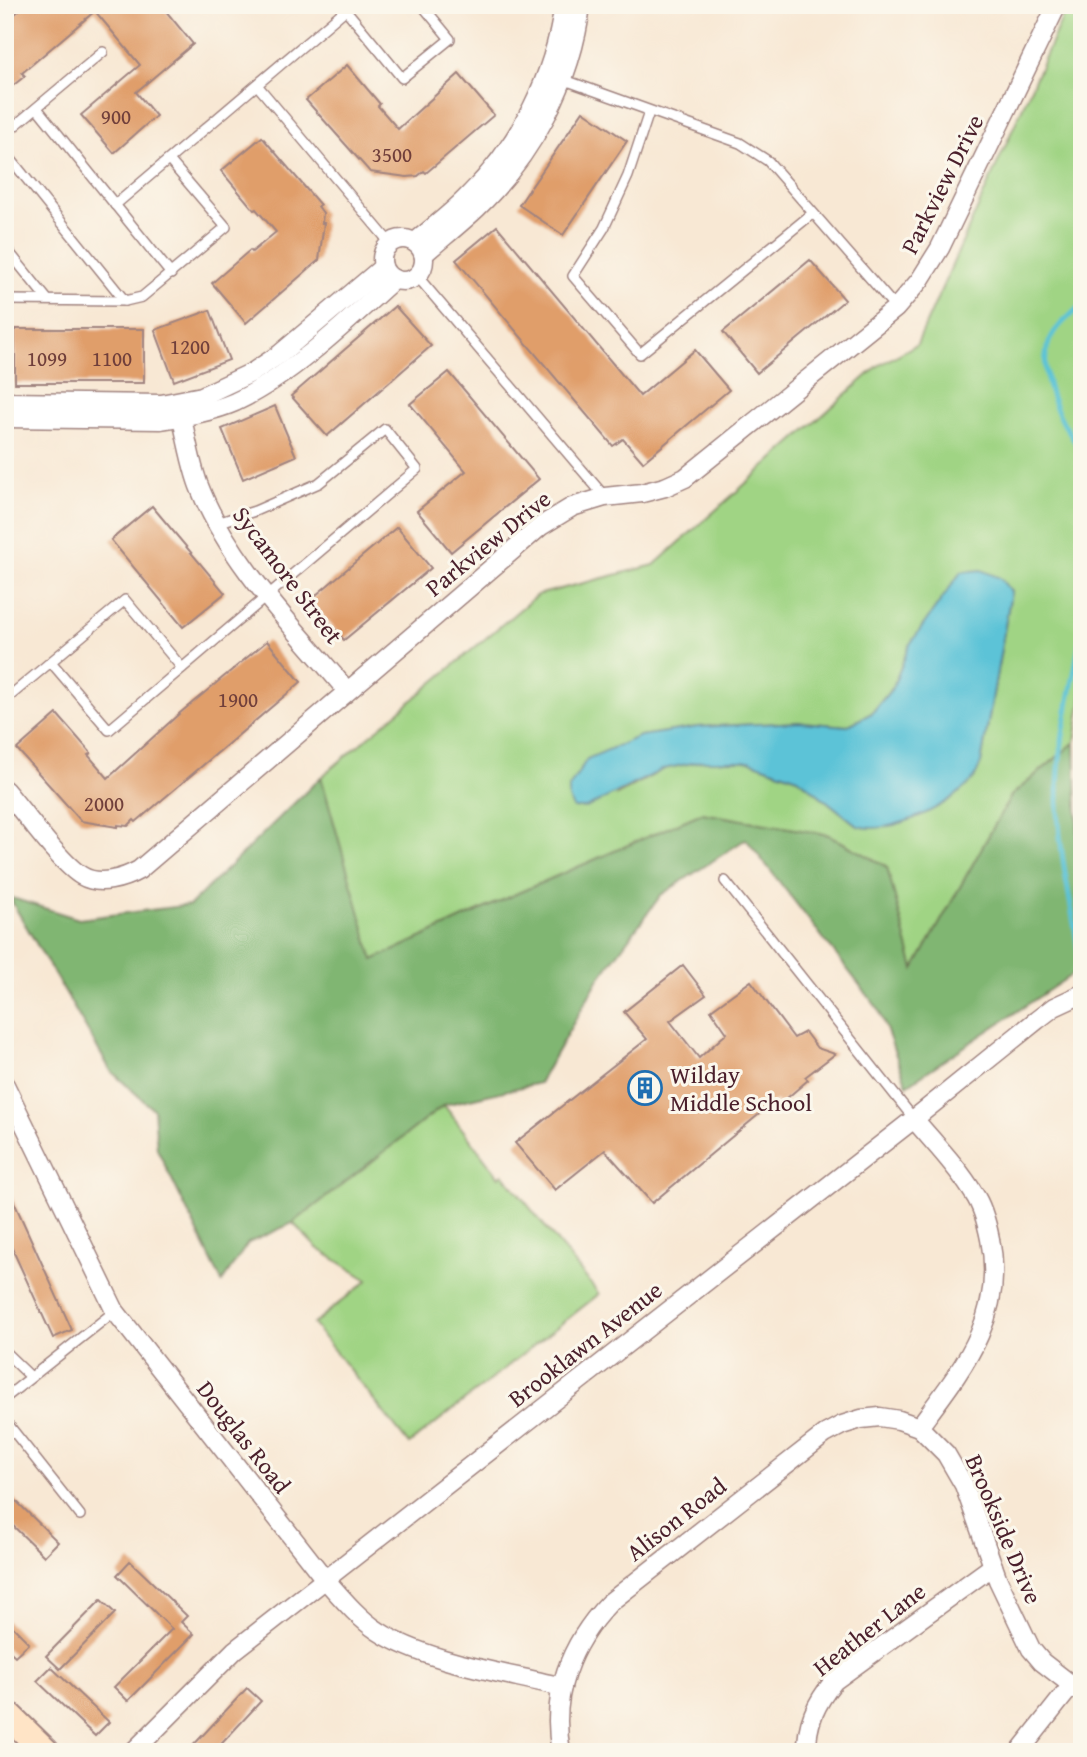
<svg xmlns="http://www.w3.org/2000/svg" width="1087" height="1757" font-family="'Gentium Book Plus',serif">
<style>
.green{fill:#a0d484;stroke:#757a58;stroke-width:2;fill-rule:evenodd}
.forest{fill:#80b672;stroke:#656a4e;stroke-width:2}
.water{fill:#5bc3d7;stroke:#527181;stroke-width:2}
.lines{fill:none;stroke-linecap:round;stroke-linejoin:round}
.stream{stroke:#5bc3d7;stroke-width:5}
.building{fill:#e09e6a}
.service-casing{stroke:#a18480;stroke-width:12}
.minor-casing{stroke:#a18480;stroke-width:21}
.secondary-casing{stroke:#a18480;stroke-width:30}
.service{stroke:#fff;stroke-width:9}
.minor{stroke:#fff;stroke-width:18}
.secondary{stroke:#ffe4c6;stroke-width:26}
.labels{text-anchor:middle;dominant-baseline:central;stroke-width:6;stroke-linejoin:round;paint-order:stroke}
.number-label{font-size:21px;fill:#703f3b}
.street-label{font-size:24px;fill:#4a1f2b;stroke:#fbf7ec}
.poi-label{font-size:24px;fill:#4a1f2b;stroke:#fbf7ec;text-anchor:start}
</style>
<rect width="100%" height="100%" fill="#fbf7ec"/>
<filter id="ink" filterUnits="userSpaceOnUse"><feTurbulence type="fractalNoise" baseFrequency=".0143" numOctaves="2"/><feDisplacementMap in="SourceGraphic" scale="14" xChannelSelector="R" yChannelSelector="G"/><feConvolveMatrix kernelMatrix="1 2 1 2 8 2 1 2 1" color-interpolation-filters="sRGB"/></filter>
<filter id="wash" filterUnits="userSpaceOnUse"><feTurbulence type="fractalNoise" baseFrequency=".00686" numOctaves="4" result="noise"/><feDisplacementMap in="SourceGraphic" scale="28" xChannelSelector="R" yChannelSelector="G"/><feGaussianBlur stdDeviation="1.57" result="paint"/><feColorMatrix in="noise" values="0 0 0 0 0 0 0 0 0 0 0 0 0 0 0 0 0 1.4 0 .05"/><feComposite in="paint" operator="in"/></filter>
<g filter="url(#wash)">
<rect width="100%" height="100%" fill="#f8e8d4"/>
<g class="green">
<path d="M1068,5H1082V696L1075,742L1011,796L914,970L886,866L829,835L702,813L518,893L372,961L321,777L537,595L654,565L878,366L917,344ZM1011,592L981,763L974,778L858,826L798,778L749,761H701L664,769L617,795L640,736L698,727L801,722L847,726L872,713L893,687L910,644Z"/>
<polygon points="444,1105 499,1177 503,1174 599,1294 409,1444 313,1324 368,1280 317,1248 293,1223"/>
</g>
<polygon class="forest" points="1075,742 1082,968 907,1085 879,1010 746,839 661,895 598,980 539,1083 444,1105 293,1223 248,1243 222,1282 157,1149 154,1110 111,1071 9,897 79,919 190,905 321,777 373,960 518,893 702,813 829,835 887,867 914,969 1011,796"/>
<path class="water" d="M981,570L1000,578L1011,592L981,763C979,768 977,774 974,778C954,804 890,836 858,826L798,778L749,761H701L664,769L586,808H573L569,798V788L587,759L640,736L698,727L801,722L847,726L872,713L893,687L910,644L961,572Z"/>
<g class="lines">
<g class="stream">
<path d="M1082,304C1073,314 1058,324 1052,336C1033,372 1060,423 1082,451"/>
<path d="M1081,968C1074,911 1057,852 1058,794C1058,737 1075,681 1082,625"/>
</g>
</g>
<g id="blocks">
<g class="building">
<polygon points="25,5 161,5 193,44 136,92 156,116 114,153 81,115 140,65 95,11 22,73 25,76 5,92 5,23"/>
<polygon points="347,65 380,104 378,106 398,129 459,74 494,115 426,173 424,171 418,176 407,177 370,172 306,100"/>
<polygon points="583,111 627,141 563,235 519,205"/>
<polygon points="262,137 320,205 318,206 323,213 322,223 324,223 319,260 246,323 212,283 250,250 252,252 276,232 256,209 254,210 221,171"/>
<polygon points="497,226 640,396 695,350 729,390 643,462 623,439 613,446 456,260"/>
<polygon points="810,260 845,300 757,373 723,332"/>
<polygon points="395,306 431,346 327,436 291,396"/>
<polygon points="210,310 229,360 174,381 155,330"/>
<rect x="15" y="329" width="129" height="54"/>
<polygon points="449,372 539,479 451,552 417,511 466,471 410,404"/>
<polygon points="275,406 296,456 243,479 222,429"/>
<polygon points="152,506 225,593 183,627 111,540"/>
<polygon points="397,527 431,568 344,640 310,600"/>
<polygon points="267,641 301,682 136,822 134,820 128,826 118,825 118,827 81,821 17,749 57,714 91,753 88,755 108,778 180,713"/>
<polygon points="683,965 706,995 670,1021 699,1058 727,1033 711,1010 751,981 794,1038 805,1032 817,1048 835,1054 805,1077 808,1080 779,1105 775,1101 652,1203 605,1150 555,1190 515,1143 647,1039 624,1012"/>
<polygon points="5,1182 72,1330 53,1338 5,1233"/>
<polygon points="5,1490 58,1542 44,1556 5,1518"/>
<polygon points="130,1561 187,1616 181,1622 194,1634 128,1701 114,1687 172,1629 117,1575"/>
<polygon points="101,1600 115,1613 60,1669 46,1656"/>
<polygon points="5,1619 29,1643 15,1656 5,1647"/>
<polygon points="51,1667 109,1722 95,1736 37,1681"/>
<polygon points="247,1688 261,1701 214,1752 187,1752"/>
</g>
</g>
</g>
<g filter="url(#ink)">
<use href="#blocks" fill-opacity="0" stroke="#a18480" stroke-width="2"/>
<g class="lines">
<g class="service-casing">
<g id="service">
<polyline points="346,10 402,78 450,39 422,5"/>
<polyline points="562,79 740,143 768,161 896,308"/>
<polyline points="257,85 390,243"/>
<polyline points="37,108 171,274"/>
<polyline points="649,112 628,176 604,228 573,276 640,354 813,213"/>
<polyline points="5,134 103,52"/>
<polyline points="5,152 125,301"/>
<polyline points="115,205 351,5"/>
<polyline points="5,247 47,299"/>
<polyline points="417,276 605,497"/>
<polyline points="5,300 125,301 142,297 226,227 169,160"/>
<polyline points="51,662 109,730 417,469 385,429 319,483 255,511 217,523"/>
<polyline points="5,700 125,600 182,668"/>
<polyline points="725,881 914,1119"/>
<polyline points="5,1352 31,1377"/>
<polyline points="5,1398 115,1311"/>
<polyline points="5,1424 7,1423 80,1515"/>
</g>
</g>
<g class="minor-casing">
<g id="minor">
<circle cx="403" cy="260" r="21"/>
<path d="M415,242C433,227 452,213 468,196C520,145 554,77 564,5"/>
<path d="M424,254C441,239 460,224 477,208C532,155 572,82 581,5"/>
<polyline points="5,402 161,404 202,396 253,372 280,354 383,267"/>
<path d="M180,407C185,432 190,462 199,486C228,562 296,629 347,691"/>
<path d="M5,418L161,420C185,416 212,412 235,402C291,376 348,321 394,279"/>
<path d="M5,790C23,811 61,864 82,876C99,886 123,879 139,870L541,526L572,507L605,497L642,493L665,487L685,478L896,308L920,280L940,248L1057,5"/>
<path d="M5,1085L115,1311L324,1578C341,1597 357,1617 378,1631C425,1662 506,1673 562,1687"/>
<path d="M914,1119C934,1143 958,1167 974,1194C983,1207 987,1224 990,1239C1006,1317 962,1369 919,1427"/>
<polyline points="133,1752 235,1650 914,1119 1037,1020 1054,1007 1082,994"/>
<path d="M561,1752C550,1695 570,1644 609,1603L825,1434L842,1425L861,1419L880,1417L899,1420L919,1427L946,1454L964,1485L998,1580L1031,1649L1042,1662L1082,1693"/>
<path d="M807,1752C806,1724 816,1703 834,1681L993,1566"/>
<polyline points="1019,1752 1072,1685"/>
</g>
</g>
<g class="secondary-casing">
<polyline id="secondary" points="5,1712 46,1752"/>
</g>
<use href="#service" class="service"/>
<use href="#minor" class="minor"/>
<use href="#secondary" class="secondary"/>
</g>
</g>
<defs>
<g id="building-ring" transform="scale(1.75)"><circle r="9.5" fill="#fbf7ec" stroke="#1f6fb2" stroke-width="1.5"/><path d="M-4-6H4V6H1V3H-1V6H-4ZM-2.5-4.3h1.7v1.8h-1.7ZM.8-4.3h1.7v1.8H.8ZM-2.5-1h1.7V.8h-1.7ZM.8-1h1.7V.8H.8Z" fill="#1f6fb2"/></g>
</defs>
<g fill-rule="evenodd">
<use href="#building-ring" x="645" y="1088"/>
</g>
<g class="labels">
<g class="number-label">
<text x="116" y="116">900</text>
<text x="392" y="154">3500</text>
<text x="190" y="346">1200</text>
<text x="47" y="358">1099</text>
<text x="112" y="358">1100</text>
<text x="238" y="699">1900</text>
<text x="104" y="803">2000</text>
</g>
<g class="street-label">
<text transform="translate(942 184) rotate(-63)">Parkview Drive</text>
<text transform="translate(488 543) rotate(-39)">Parkview Drive</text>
<text transform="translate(288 575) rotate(53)">Sycamore Street</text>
<text transform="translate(585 1344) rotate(-38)">Brooklawn Avenue</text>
<text transform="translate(244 1437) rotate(52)">Douglas Road</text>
<text transform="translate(676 1519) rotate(-38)">Alison Road</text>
<text transform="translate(1004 1529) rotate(67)">Brookside Drive</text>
<text transform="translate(869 1629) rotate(-38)">Heather Lane</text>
</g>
<g class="poi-label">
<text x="670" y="1074">Wilday<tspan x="670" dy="28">Middle School</tspan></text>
</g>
</g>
<rect width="1087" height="1757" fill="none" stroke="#fbf7ec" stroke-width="28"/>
</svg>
